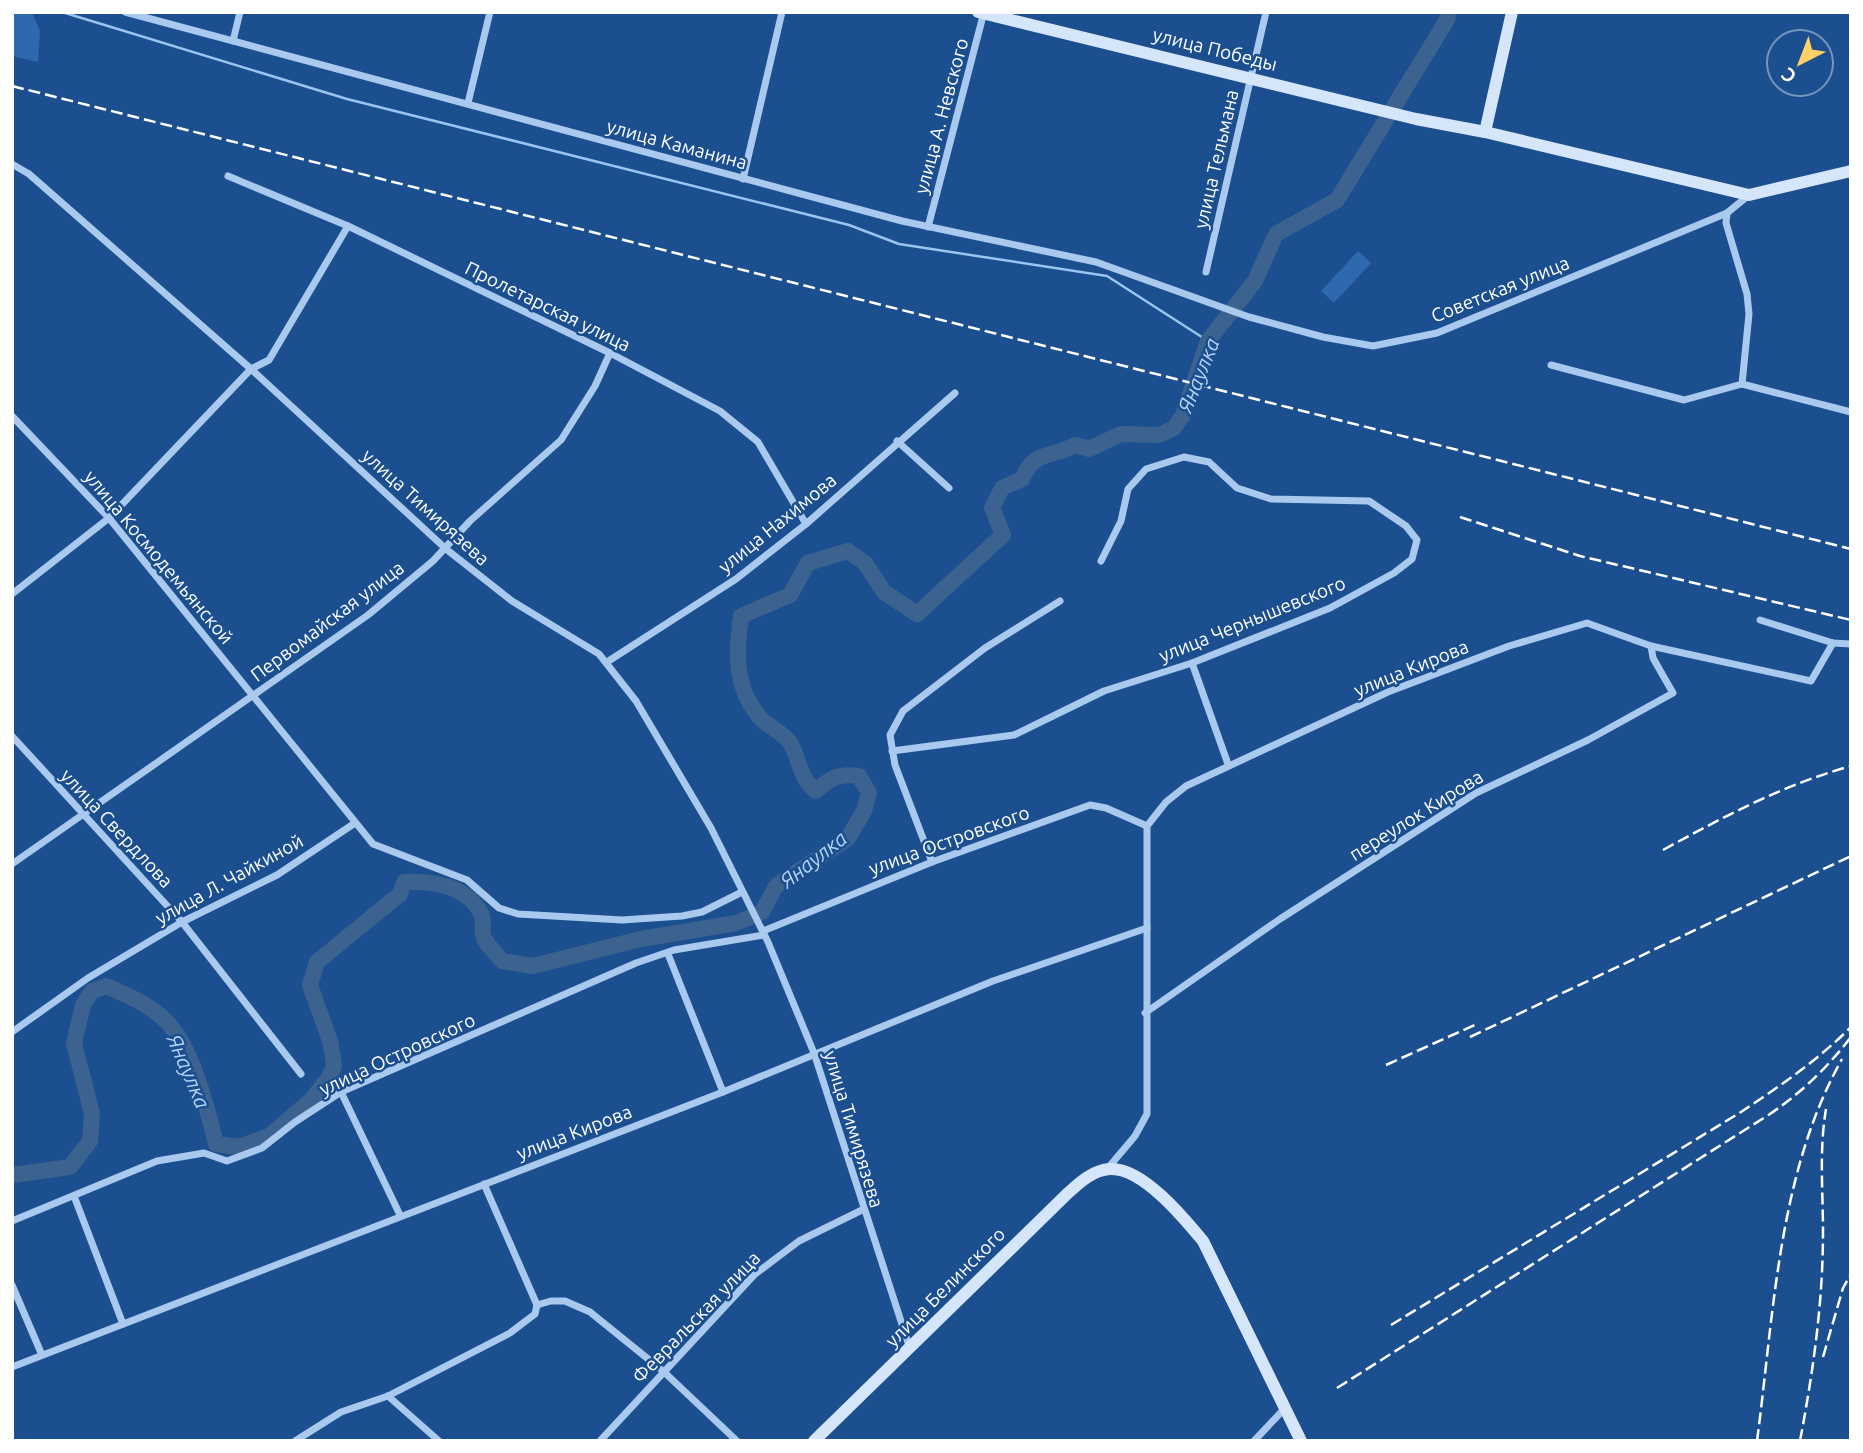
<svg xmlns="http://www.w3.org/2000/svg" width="1863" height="1453" font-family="Ubuntu,sans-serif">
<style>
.green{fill:#2e69ad}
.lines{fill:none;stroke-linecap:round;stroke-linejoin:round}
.stream{stroke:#9cc4f0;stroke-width:2.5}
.river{stroke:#3c6290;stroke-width:16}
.street{stroke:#a9c9ee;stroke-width:7}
.secondary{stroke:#d6e6fa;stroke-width:12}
.rail{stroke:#fff;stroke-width:2.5;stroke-dasharray:12 5;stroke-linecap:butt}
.labels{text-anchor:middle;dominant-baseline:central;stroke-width:5;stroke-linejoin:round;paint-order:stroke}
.street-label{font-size:19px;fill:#fff;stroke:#1b4f8f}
.water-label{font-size:21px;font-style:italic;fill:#b5d3f5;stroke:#1b4f8f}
</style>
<rect width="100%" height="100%" fill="#1b4f8f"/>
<g class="green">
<polygon points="12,12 32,12 40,31 38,62 12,56"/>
<polygon points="1358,251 1371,263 1334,303 1321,291"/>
</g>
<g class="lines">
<polyline class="stream" points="62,12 347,99 849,225 899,244 1107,276 1208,341"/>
<path class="river" d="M12,1175L70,1167L90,1141L92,1114L74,1043L83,1005L92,991L106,986C127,995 151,1005 167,1022C193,1049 207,1108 216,1144L239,1147L269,1136L311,1100L327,1080L334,1067L331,1044L310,985L317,962L400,894L404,882C431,881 466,885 481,913C484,919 482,928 483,935C485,944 496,953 502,961L533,966L641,939L736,923L762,912L776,886L848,838L864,811L869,793L859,776C839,773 830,778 816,791C800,779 800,761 791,744C784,732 766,727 758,715C734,685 736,652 741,616L790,595L808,563L848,551L865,563L884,592L917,614L1003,535L992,508L1002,488L1022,479C1035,449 1050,459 1075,445L1089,449L1121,434L1159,435L1174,428L1183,415L1208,341L1255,281L1276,234L1337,200L1448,18L1447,12"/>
<g class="street">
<polyline points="125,12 902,221 1096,262 1249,317 1323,337 1373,346 1437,333 1727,213 1749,195"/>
<polyline points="233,41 240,12"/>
<polyline points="468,103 490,12"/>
<polyline points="12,164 29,174 251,369 446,549 512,601 599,654 636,701 711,828 768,942 814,1053 910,1349"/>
<polyline points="228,176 348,226 610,353 720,411 758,442 806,524"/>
<polyline points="743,179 782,12"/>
<polyline points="1727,213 1726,223 1747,294 1749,314 1742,384"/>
<polyline points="928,227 984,12"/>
<polyline points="1206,272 1266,12"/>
<polyline points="1551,365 1684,400 1742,384 1851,412"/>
<polyline points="12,416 109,518 373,844 467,880 499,908 518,914 622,920 682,916 702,912 742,892"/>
<polyline points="897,441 949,488"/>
<polyline points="12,594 109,518 251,369 269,360 348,226"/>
<polyline points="1760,620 1833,643 1851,644"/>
<polyline points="607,662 736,579 806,524 955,393"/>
<polyline points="1192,663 1228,764"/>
<polyline points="12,736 182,922 301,1074"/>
<polyline points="892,751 1014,735 1104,691 1192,663 1330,608 1394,573 1412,559 1417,540 1406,526 1369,501 1271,499 1237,488 1209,462 1184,457 1146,469 1128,489 1121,521 1101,561"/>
<polyline points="932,862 895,765 890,735 903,711 985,648 1060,601"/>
<polyline points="12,864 368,615 433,561 470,521 561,440 595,386 610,353"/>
<polyline points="763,931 932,862 1090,805 1106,808 1147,826"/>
<polyline points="668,954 723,1092"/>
<polyline points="1145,1013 1280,919 1476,793 1588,740 1673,693 1653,658 1651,646"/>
<polyline points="12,1032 88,978 182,922 277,875 355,823"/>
<polyline points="341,1092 400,1215"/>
<polyline points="1108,1168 1135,1136 1147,1114 1147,826 1166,802 1186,786 1388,692 1509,646 1587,623 1651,646 1811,681 1833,643"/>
<polyline points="74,1196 123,1324"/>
<polyline points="12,1221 157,1161 204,1153 227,1161 262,1148 295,1122 341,1092 636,963 674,950 764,935"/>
<polyline points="12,1285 42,1355"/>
<polyline points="537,1305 551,1301 565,1301 590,1312 663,1371 737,1441"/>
<polyline points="12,1367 723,1092 993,981 1147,928"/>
<polyline points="388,1396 439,1441"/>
<polyline points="295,1441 341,1412 388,1396 510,1333 535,1314 537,1305 484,1184"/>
<polyline points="600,1441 754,1275 799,1241 862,1210"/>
<polyline points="1254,1441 1286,1407"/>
</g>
<g class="secondary">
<polyline points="978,12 1416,119 1485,132 1749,195 1851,171"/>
<polyline points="1485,132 1512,12"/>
<path d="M814,1441L1068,1193C1080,1182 1093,1170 1110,1169C1142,1167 1184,1218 1203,1241L1301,1441"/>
</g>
<g class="rail">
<polyline points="12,86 1851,549"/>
<polyline points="1460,517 1580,556 1851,620"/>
<path d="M1663,850C1725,816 1783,785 1851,766"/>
<polyline points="1470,1037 1851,856"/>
<polyline points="1386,1065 1479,1023"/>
<path d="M1391,1325L1741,1112C1780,1086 1818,1060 1851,1027"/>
<polyline points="1823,1357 1843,1288 1851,1274"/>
<path d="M1337,1388L1770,1114C1802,1092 1827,1068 1851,1037"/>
<path d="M1757,1441C1774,1313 1778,1173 1842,1059"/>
<path d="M1800,1441C1813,1372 1823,1303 1823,1232C1823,1191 1819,1150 1826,1109"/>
</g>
</g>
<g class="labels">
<g class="street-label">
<text transform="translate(1215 49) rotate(14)">улица Победы</text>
<text transform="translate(941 116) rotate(-75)">улица А. Невского</text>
<text transform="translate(677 144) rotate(15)">улица Каманина</text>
<text transform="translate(1216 159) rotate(-77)">улица Тельмана</text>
<text transform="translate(1500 289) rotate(-22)">Советская улица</text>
<text transform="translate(548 306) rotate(26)">Пролетарская улица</text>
<text transform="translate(426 507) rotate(42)">улица Тимирязева</text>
<text transform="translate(777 523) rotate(-39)">улица Нахимова</text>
<text transform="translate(159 557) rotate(50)">улица Космодемьянской</text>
<text transform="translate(1252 619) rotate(-22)">улица Чернышевского</text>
<text transform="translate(327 621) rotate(-37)">Первомайская улица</text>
<text transform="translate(1411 668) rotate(-22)">улица Кирова</text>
<text transform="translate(1416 815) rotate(-32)">переулок Кирова</text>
<text transform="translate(117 828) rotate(47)">улица Свердлова</text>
<text transform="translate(949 840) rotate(-20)">улица Островского</text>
<text transform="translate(229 879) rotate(-29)">улица Л. Чайкиной</text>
<text transform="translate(397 1054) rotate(-25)">улица Островского</text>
<text transform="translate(854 1129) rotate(73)">улица Тимирязева</text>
<text transform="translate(574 1132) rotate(-21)">улица Кирова</text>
<text transform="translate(945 1287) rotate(-45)">улица Белинского</text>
<text transform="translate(696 1317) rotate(-46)">Февральская улица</text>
</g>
<g class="water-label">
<text transform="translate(1198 375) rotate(-68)">Янаулка</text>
<text transform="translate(813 859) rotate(-38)">Янаулка</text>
<text transform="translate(189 1071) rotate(67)">Янаулка</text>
</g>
</g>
<rect width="1863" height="1453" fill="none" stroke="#ffffff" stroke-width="28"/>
<g transform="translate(1800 63) rotate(222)"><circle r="33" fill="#1b4f8f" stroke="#7695bc" stroke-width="2"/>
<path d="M0-5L12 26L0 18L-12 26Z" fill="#ffd166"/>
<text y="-10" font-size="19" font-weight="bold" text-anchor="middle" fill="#ffffff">С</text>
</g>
</svg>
